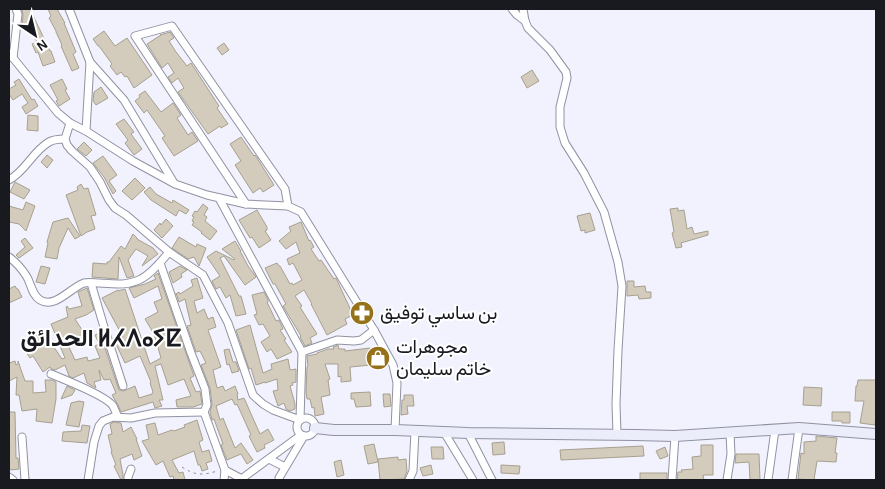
<svg xmlns="http://www.w3.org/2000/svg" width="885" height="489" font-family="'Alegreya Sans',Vazirmatn,'Noto Sans Tifinagh',sans-serif">
<style>
.building{fill:#d3cbbb;stroke:#a7a090}
.lines{fill:none;stroke-linecap:round;stroke-linejoin:round}
.street-casing{stroke:#9092a2;stroke-width:9}
.secondary-casing{stroke:#9092a2;stroke-width:12}
.path{stroke:#8b8c94;stroke-width:1;stroke-dasharray:2.5 4;stroke-linecap:butt}
.street{stroke:#fff;stroke-width:7}
.secondary{stroke:#ecedfb;stroke-width:10}
.labels{text-anchor:middle;dominant-baseline:central;stroke-width:4;stroke-linejoin:round;paint-order:stroke}
.poi-label{font-size:19px;fill:#191a20;stroke:#fff;text-anchor:start}
.district-label{font-size:24px;font-weight:bold;fill:#191a20;stroke:#fff}
</style>
<rect width="100%" height="100%" fill="#f1f2fd"/>
<g class="building">
<polygon points="24,9 30,9 50,51 51,51 55,62 43,66 38,52 36,53 32,44 37,42 26,24 22,27 23,15 22,10"/>
<polygon points="48,9 57,9 65,23 64,23 76,52 73,54 79,68 72,71 61,46 62,45 56,32 56,31 49,18 51,16"/>
<polygon points="104,31 115,46 127,38 152,75 134,88 127,76 125,77 121,72 117,75 110,66 112,64 99,46 98,46 93,39"/>
<polygon points="170,32 174,38 169,41 176,52 187,66 191,63 219,106 217,108 228,124 221,128 220,126 208,134 178,92 184,88 178,78 172,83 168,77 174,73 168,63 162,68 147,44 161,35 160,35"/>
<polygon points="224,43 229,50 222,55 217,48"/>
<polygon points="532,70 539,81 527,88 521,77"/>
<polygon points="19,79 32,100 34,99 38,106 26,114 22,107 28,103 22,94 13,100 9,94 9,89 16,85 14,82"/>
<polygon points="62,79 67,89 65,90 70,99 59,106 56,101 58,100 50,85"/>
<polygon points="101,87 108,98 96,105 93,101 94,92"/>
<polygon points="145,91 161,112 173,103 181,115 177,118 188,135 192,132 198,141 174,156 162,138 165,136 147,110 144,113 135,101 140,97 139,95"/>
<polygon points="28,115 38,116 38,131 27,130"/>
<polygon points="124,119 134,132 131,134 142,149 134,155 125,143 128,140 116,124"/>
<polygon points="241,137 254,156 255,155 257,158 274,185 263,192 260,188 253,193 235,165 241,161 230,144"/>
<polygon points="84,142 92,150 86,156 77,149"/>
<polygon points="47,155 53,160 47,168 41,162"/>
<polygon points="103,156 117,175 109,181 116,191 113,194 104,177 93,163"/>
<polygon points="135,178 145,188 132,200 122,191"/>
<polygon points="15,182 30,190 24,199 10,192"/>
<polygon points="81,184 84,189 88,188 96,215 91,216 95,229 87,232 81,236 66,195 78,190 77,187"/>
<polygon points="150,187 156,194 172,203 173,200 189,210 186,214 179,210 176,216 151,200 144,192"/>
<polygon points="26,202 35,206 26,231 19,224 9,222 9,206 23,210"/>
<polygon points="203,204 208,208 204,215 207,217 205,221 217,231 210,240 201,233 202,232 192,225 194,222 192,221 194,217 192,216 195,211 197,212"/>
<polygon points="678,208 678,211 684,210 687,229 692,227 694,234 708,231 708,235 681,243 682,247 676,248 672,233 674,232 670,209"/>
<polygon points="257,210 267,227 267,230 265,231 271,240 259,248 252,237 250,238 239,220"/>
<polygon points="590,213 595,230 585,233 585,230 581,231 577,216"/>
<polygon points="68,218 80,236 75,239 68,228 59,248 57,259 45,257 48,243 47,242 53,222"/>
<polygon points="166,219 173,226 162,238 154,230 160,223 161,225"/>
<polygon points="301,222 309,241 310,240 314,247 311,249 319,261 321,260 334,279 336,278 353,315 345,319 347,324 327,335 311,304 312,304 304,290 295,296 302,306 300,307 317,334 310,338 312,343 305,346 300,337 301,336 283,306 286,304 275,284 273,284 265,268 277,263 279,266 280,266 290,284 292,283 293,285 302,280 293,263 289,265 287,259 300,253 296,242 286,249 279,241 291,231 289,227"/>
<polygon points="133,234 137,238 137,239 153,248 158,254 142,266 148,256 136,249 128,260 134,276 127,278 119,257 118,279 92,277 93,263 107,264 107,262 109,262 121,246 125,249"/>
<polygon points="179,237 196,247 197,244 206,248 199,266 194,257 188,259 172,248"/>
<polygon points="25,238 33,248 19,258 16,255 25,247 21,241"/>
<polygon points="235,241 241,251 240,251 248,266 256,277 245,285 224,256 220,258 239,296 241,296 246,314 236,316 230,295 226,298 220,287 216,289 212,281 220,276 207,257 216,251 234,260 235,259 222,249"/>
<polygon points="41,266 50,268 45,284 36,282"/>
<polygon points="180,266 187,270 181,274 182,277 173,283 169,272"/>
<polygon points="158,273 194,376 190,378 196,392 200,391 202,404 193,407 177,407 176,400 191,396 184,379 168,385 161,364 155,366 163,400 159,400 162,406 155,408 153,402 121,412 118,405 112,395 116,393 110,379 106,380 106,379 104,380 99,370 101,380 94,382 96,388 87,383 84,373 73,378 69,376 65,365 55,370 51,369 50,367 43,372 33,356 30,358 22,346 43,331 62,359 65,358 51,324 68,317 66,307 67,306 69,309 82,306 78,292 87,288 94,310 86,315 75,319 86,336 69,347 75,360 87,357 88,361 100,358 95,346 99,344 95,335 100,333 119,390 124,391 128,389 135,386 139,398 152,394 153,392 150,383 151,382 140,356 125,363 115,342 123,337 102,298 118,290 118,291 125,289 150,364 161,358 154,334 145,319 158,312 154,302 162,299 158,286 134,298 129,288 145,284 156,279 154,276"/>
<polygon points="197,278 203,298 194,301 197,313 204,309 208,319 213,317 216,327 208,330 221,367 213,370 217,388 223,386 225,391 235,386 238,394 237,394 238,400 244,398 260,434 268,429 274,440 264,445 265,448 257,452 249,436 251,435 237,404 235,405 232,399 216,406 220,420 223,418 235,448 241,443 253,460 247,464 241,454 227,460 221,445 223,444 214,419 212,420 210,412 212,404 210,388 201,365 206,363 200,351 196,352 187,326 191,325 185,299 179,302 176,293 176,294 179,292 180,294 193,286 191,280"/>
<polygon points="627,281 634,281 634,287 645,286 646,292 651,292 651,298 639,299 638,295 627,296"/>
<polygon points="15,286 17,289 18,289 22,297 9,303 9,289"/>
<polygon points="264,292 268,300 268,302 267,302 276,321 279,320 283,329 280,330 286,339 284,340 292,352 277,359 271,349 267,352 261,342 270,336 263,324 259,325 254,315 257,314 252,295"/>
<polygon points="250,325 263,373 272,369 271,364 288,359 290,370 296,369 296,382 292,383 293,385 290,386 295,404 295,409 290,411 286,409 284,403 278,406 273,391 278,390 277,379 265,383 265,382 256,385 251,368 249,369 236,330"/>
<polygon points="338,345 339,349 345,349 345,351 370,348 371,365 350,367 351,381 341,382 341,376 338,377 338,364 325,364 330,379 328,380 330,395 321,397 324,414 315,416 314,407 312,408 310,399 307,399 306,392 307,367 308,366 307,356 317,354 317,353 328,349 334,349 333,347"/>
<polygon points="229,349 233,362 236,362 239,371 232,373 229,364 227,365 224,350"/>
<polygon points="15,361 16,365 18,364 18,361 25,381 33,381 33,393 46,392 45,380 52,380 56,382 56,399 52,423 36,421 37,409 22,411 19,395 16,395 17,377 9,381 9,363"/>
<polygon points="858,380 876,380 876,417 875,425 860,423 864,401 855,401 856,386 857,386"/>
<polygon points="67,386 75,390 72,395 61,399"/>
<polygon points="804,387 822,388 821,406 803,405"/>
<polygon points="370,392 371,406 356,407 354,399 351,399 351,393"/>
<polygon points="383,394 390,394 391,406 384,407"/>
<polygon points="404,395 413,395 414,406 407,406 408,414 401,415 402,400 404,400"/>
<polygon points="79,401 84,402 79,427 66,425 71,403"/>
<polygon points="9,412 15,412 16,458 18,458 19,469 11,470 11,469 9,469"/>
<polygon points="832,412 850,412 850,423 842,423 842,421 832,421"/>
<polygon points="197,420 203,440 199,442 202,452 209,450 212,461 206,463 208,469 202,471 200,465 198,465 194,451 172,460 179,473 183,472 185,480 174,480 173,476 170,477 163,461 156,465 142,441 149,439 146,425 155,423 158,435 172,430 174,431 185,427 184,425"/>
<polygon points="114,422 121,423 123,432 131,427 137,439 136,439 142,456 134,460 132,454 120,459 123,475 123,480 121,480 114,466 116,465 111,452 112,452 108,435 112,434 110,424"/>
<polygon points="82,425 90,426 87,443 62,441 63,432 81,431"/>
<polygon points="816,436 837,438 835,453 837,453 836,462 817,461 814,480 798,479 801,453 804,454 804,442 816,441"/>
<polygon points="504,442 505,454 493,455 492,443"/>
<polygon points="374,444 378,462 368,464 364,446"/>
<polygon points="701,445 713,445 713,475 703,475 704,480 677,480 678,472 682,472 681,470 693,469 692,457 701,456"/>
<polygon points="643,446 644,456 561,460 560,450"/>
<polygon points="431,447 443,447 444,459 432,459"/>
<polygon points="665,447 668,456 660,459 656,451"/>
<polygon points="736,454 759,454 760,480 750,480 749,462 735,463"/>
<polygon points="398,457 398,460 406,459 407,471 404,479 380,480 378,459"/>
<polygon points="341,460 344,475 337,477 334,462"/>
<polygon points="431,465 433,474 423,476 420,468"/>
<polygon points="501,465 520,466 519,474 501,473"/>
<rect x="640" y="473" width="27" height="7"/>
</g>
<g class="lines">
<g class="street-casing">
<g id="street">
<polyline points="69,9 90,62 86,131"/>
<polyline points="512,9 517,15 525,21"/>
<polyline points="523,9 525,21 528,28 550,50 566,72 567,78 560,107 560,127 565,143 584,173 604,212 618,262 622,286 618,350 616,404 617,435"/>
<polyline points="9,53 58,113 70,123 86,131 133,161 175,184 207,195 246,204 288,206 301,212 374,330 393,365 397,383 395,430"/>
<polyline points="13,58 18,14 16,9"/>
<polyline points="90,62 124,100 174,183"/>
<path d="M9,180C26,171 32,152 49,142C54,139 60,139 65,139"/>
<polyline points="246,204 135,36 172,26 285,189 288,206"/>
<polyline points="169,252 203,275 228,323 253,395 263,404 273,410 300,420 302,352 219,198"/>
<path d="M9,257C16,262 22,269 27,277C31,284 32,295 40,300C55,309 70,288 84,283C89,282 95,283 100,283C114,284 127,286 141,279C152,273 161,262 169,252L126,215L115,208L109,200L100,182L90,167L72,151L67,145L65,139L70,123"/>
<polyline points="91,283 104,327 123,386"/>
<polyline points="302,352 337,340 354,341 361,340 374,330"/>
<path d="M51,374C63,379 107,396 113,406C115,409 116,414 118,417"/>
<polyline points="204,412 225,470 242,479"/>
<circle cx="306" cy="427" r="9"/>
<polyline points="444,432 473,480"/>
<polyline points="468,433 492,480"/>
<polyline points="22,437 25,480"/>
<polyline points="269,459 285,467"/>
<polyline points="9,477 13,480"/>
<polyline points="88,480 94,442 99,426 103,421 113,417 131,418 155,413 204,412 207,405 205,389 191,353 160,263"/>
<polyline points="128,480 128,477 131,469"/>
<polyline points="224,480 225,470"/>
<polyline points="240,480 301,435"/>
<polyline points="279,480 279,478 304,436"/>
<polyline points="409,480 413,471 415,431"/>
<polyline points="672,480 675,436"/>
<polyline points="727,480 731,454 730,433"/>
<polyline points="768,480 775,430"/>
<polyline points="792,480 799,428"/>
</g>
</g>
<g class="secondary-casing">
<polyline id="secondary" points="315,428 334,430 395,430 468,433 635,435 675,436 799,428 876,434"/>
</g>
<path class="path" d="M182,467C194,475 202,476 217,471"/>
<use href="#street" class="street"/>
<use href="#secondary" class="secondary"/>
</g>
<defs>
<g id="pharmacy-disc" transform="scale(1.25)"><circle r="9.5" fill="#95711a" stroke="#fff"/><path d="M-2-6h4v4h4v4h-4v4h-4v-4h-4v-4h4Z" fill="#fff"/></g>
<g id="shop-disc" transform="scale(1.25)"><circle r="9.5" fill="#95711a" stroke="#fff"/><path d="M-5-2.5h2.3a2.7 3.5 0 0 1 5.4 0H5L5.5 6h-11ZM-1.5-2.5h3a1.5 2.3 0 0 0-3 0Z" fill="#fff"/></g>
</defs>
<g fill-rule="evenodd">
<use href="#pharmacy-disc" x="362" y="313"/>
<use href="#shop-disc" x="378" y="358"/>
</g>
<g class="labels">
<g class="poi-label">
<text x="380" y="313">بن ساسي توفيق</text>
<text x="396" y="347">مجوهرات<tspan x="396" dy="22">خاتم سليمان</tspan></text>
</g>
<g class="district-label">
<text x="101" y="339">الحدائق ⵍⵃⴷⴰⵢⵇ</text>
</g>
</g>
<rect width="885" height="489" fill="none" stroke="#191a20" stroke-width="20"/>
<g transform="translate(35 35) rotate(145)" stroke="#ffffff" stroke-width="4" paint-order="stroke">
<path d="M0-4L9 19L0 12L-9 19Z" fill="#191a20"/>
<text y="-8" font-size="14" font-weight="bold" text-anchor="middle" fill="#191a20">N</text>
</g>
</svg>
